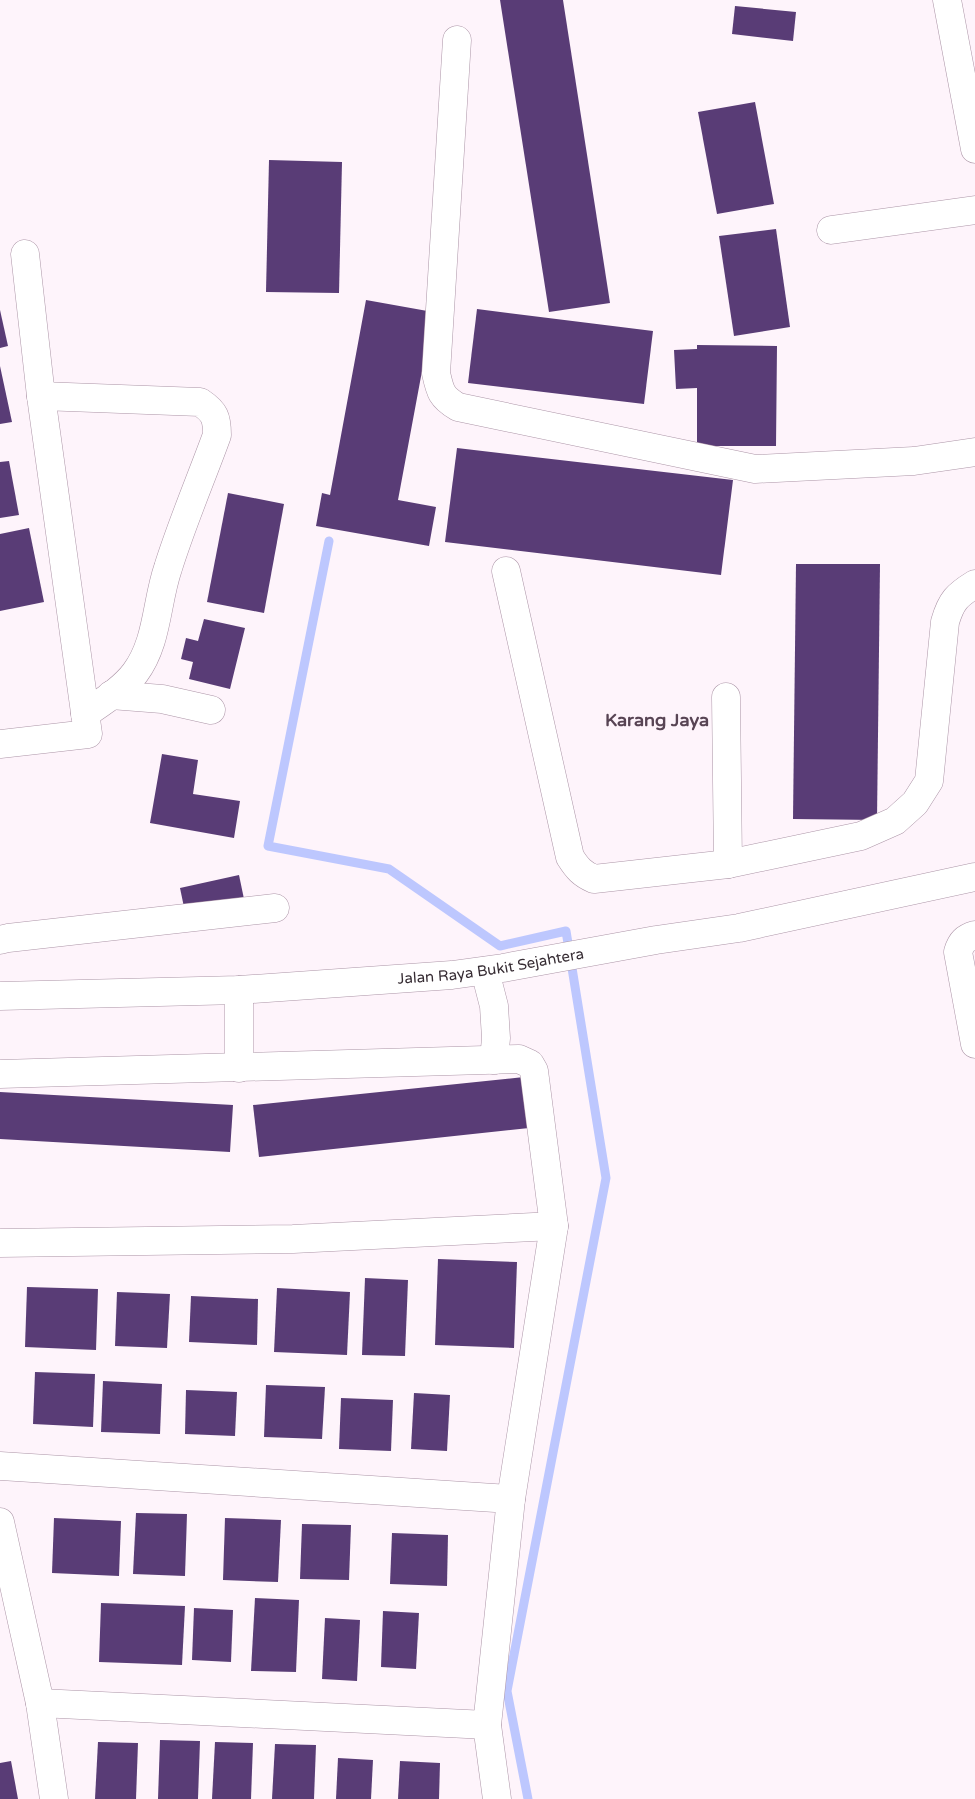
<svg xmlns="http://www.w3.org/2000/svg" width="975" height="1799" font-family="'Varela Round',sans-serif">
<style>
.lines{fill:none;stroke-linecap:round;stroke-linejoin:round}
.stream{stroke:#bdc7fe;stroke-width:9}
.building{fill:#593c76}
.minor-casing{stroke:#ac95a7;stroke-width:29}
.highway-casing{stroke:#ac95a7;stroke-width:29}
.minor{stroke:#fff;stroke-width:28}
.highway{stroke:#fff;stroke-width:28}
.labels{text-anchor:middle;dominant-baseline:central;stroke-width:5;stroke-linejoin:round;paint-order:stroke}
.street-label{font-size:15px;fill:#362c33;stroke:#fef4fb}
.quarter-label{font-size:18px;font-weight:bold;fill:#584454;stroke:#fef4fb}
</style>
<rect width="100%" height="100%" fill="#fef4fb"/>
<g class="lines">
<polyline class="stream" points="329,541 268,846 389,869 500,946 566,931 606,1178 507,1691 528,1799"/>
</g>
<g class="building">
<polygon points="500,0 563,0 610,303 549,312"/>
<polygon points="735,6 796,12 793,41 732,34"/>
<polygon points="755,102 774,204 717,214 698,112"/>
<polygon points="269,160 342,162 339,293 266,292"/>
<polygon points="776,229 790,327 734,336 719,236"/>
<polygon points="366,300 433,312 398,500 436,507 429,546 316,526 322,493 330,495"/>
<polygon points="477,309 653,331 644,404 468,383"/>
<polygon points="0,310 8,346 0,348"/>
<polygon points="697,345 777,346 776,446 697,446 697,388 676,389 674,350 697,349"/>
<polygon points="0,366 12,422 0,424"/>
<polygon points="457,448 733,480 721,575 445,542"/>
<polygon points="9,461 19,515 0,518 0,462"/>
<polygon points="228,493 284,504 264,613 207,602"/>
<polygon points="29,528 44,602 0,611 0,534"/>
<polygon points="796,564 880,564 877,820 793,819"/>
<polygon points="204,619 245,628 230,689 189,679 193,662 181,659 186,638 198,641"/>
<polygon points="162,754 198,760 193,794 240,801 234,838 150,823"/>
<polygon points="239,875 244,899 185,912 180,888"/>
<polygon points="524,1077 529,1128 259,1157 253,1105"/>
<polygon points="0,1092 233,1105 230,1152 0,1139"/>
<polygon points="438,1259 517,1262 514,1348 435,1345"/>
<polygon points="365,1278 408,1280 405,1356 362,1355"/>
<polygon points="27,1287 98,1289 96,1350 25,1347"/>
<polygon points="277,1288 350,1292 347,1355 274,1352"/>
<polygon points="117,1292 170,1294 167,1348 115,1346"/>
<polygon points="191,1296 258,1299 257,1345 189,1342"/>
<polygon points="35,1372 95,1374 93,1427 33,1424"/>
<polygon points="103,1381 162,1384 160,1434 101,1432"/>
<polygon points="266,1385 325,1387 322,1439 264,1437"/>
<polygon points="186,1390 237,1392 235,1436 185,1434"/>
<polygon points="414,1393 450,1395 447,1451 411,1449"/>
<polygon points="341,1398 393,1400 391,1451 339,1449"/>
<polygon points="136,1513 187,1514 185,1576 133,1574"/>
<polygon points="54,1518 121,1521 119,1576 52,1573"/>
<polygon points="225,1518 281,1520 278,1582 223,1580"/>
<polygon points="302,1524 351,1525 349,1580 300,1579"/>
<polygon points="392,1533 448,1535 447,1586 390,1584"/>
<polygon points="255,1598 299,1600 296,1672 251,1671"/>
<polygon points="101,1603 185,1606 182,1665 99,1662"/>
<polygon points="194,1608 233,1610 231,1662 192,1660"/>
<polygon points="383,1611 419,1613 416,1669 381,1667"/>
<polygon points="325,1618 360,1620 357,1681 322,1679"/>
<polygon points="160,1740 200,1741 198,1799 158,1799"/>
<polygon points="98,1742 138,1743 136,1799 95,1799"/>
<polygon points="215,1742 253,1743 251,1799 212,1799"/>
<polygon points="275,1744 316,1745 314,1799 272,1799"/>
<polygon points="338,1758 373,1760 371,1799 336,1799"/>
<polygon points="11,1761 18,1799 0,1799 0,1763"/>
<polygon points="400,1761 440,1763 439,1799 398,1799"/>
</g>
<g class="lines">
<g class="minor-casing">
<g id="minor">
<path d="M457,40L436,373C440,391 441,397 458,407L755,469L914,461L975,452"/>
<polyline points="831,230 975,210"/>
<path d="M41,396L200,402C215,412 217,418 217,435C201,479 182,523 168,568C156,603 158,642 135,673C122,690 102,702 85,714"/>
<path d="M506,571L570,857C577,868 582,874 594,879L728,864L861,836L895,821L915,803L929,781L945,622C951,601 957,595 975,584"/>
<polyline points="111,695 162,699 211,710"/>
<polyline points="726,697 728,864"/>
<polyline points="0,744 88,734 41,396 25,254"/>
<path d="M975,935C965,938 961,942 958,952L975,1044"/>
<polyline points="0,940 8,938 275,908"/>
<polyline points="485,971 494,1006 496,1038 494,1060"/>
<polyline points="239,990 239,1068"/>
<path id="s1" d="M0,996L239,990L452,975L503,968L656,940L739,928L975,877"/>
<polyline points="0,1074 519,1059 530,1064 534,1071 554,1226 511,1499 487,1725 497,1799"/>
<polyline points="0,1243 293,1239 554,1226"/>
<polyline points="0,1466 511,1499"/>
<polyline points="0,1522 40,1703 54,1799"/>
<polyline points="40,1703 487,1725"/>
</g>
</g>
<g class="highway-casing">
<polyline id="highway" points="947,0 975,149"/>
</g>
<use href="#minor" class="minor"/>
<use href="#highway" class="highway"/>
</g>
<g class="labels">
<g class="street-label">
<text stroke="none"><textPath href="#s1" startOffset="492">Jalan Raya Bukit Sejahtera</textPath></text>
</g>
<g class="quarter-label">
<text x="657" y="720">Karang Jaya</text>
</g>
</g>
</svg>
